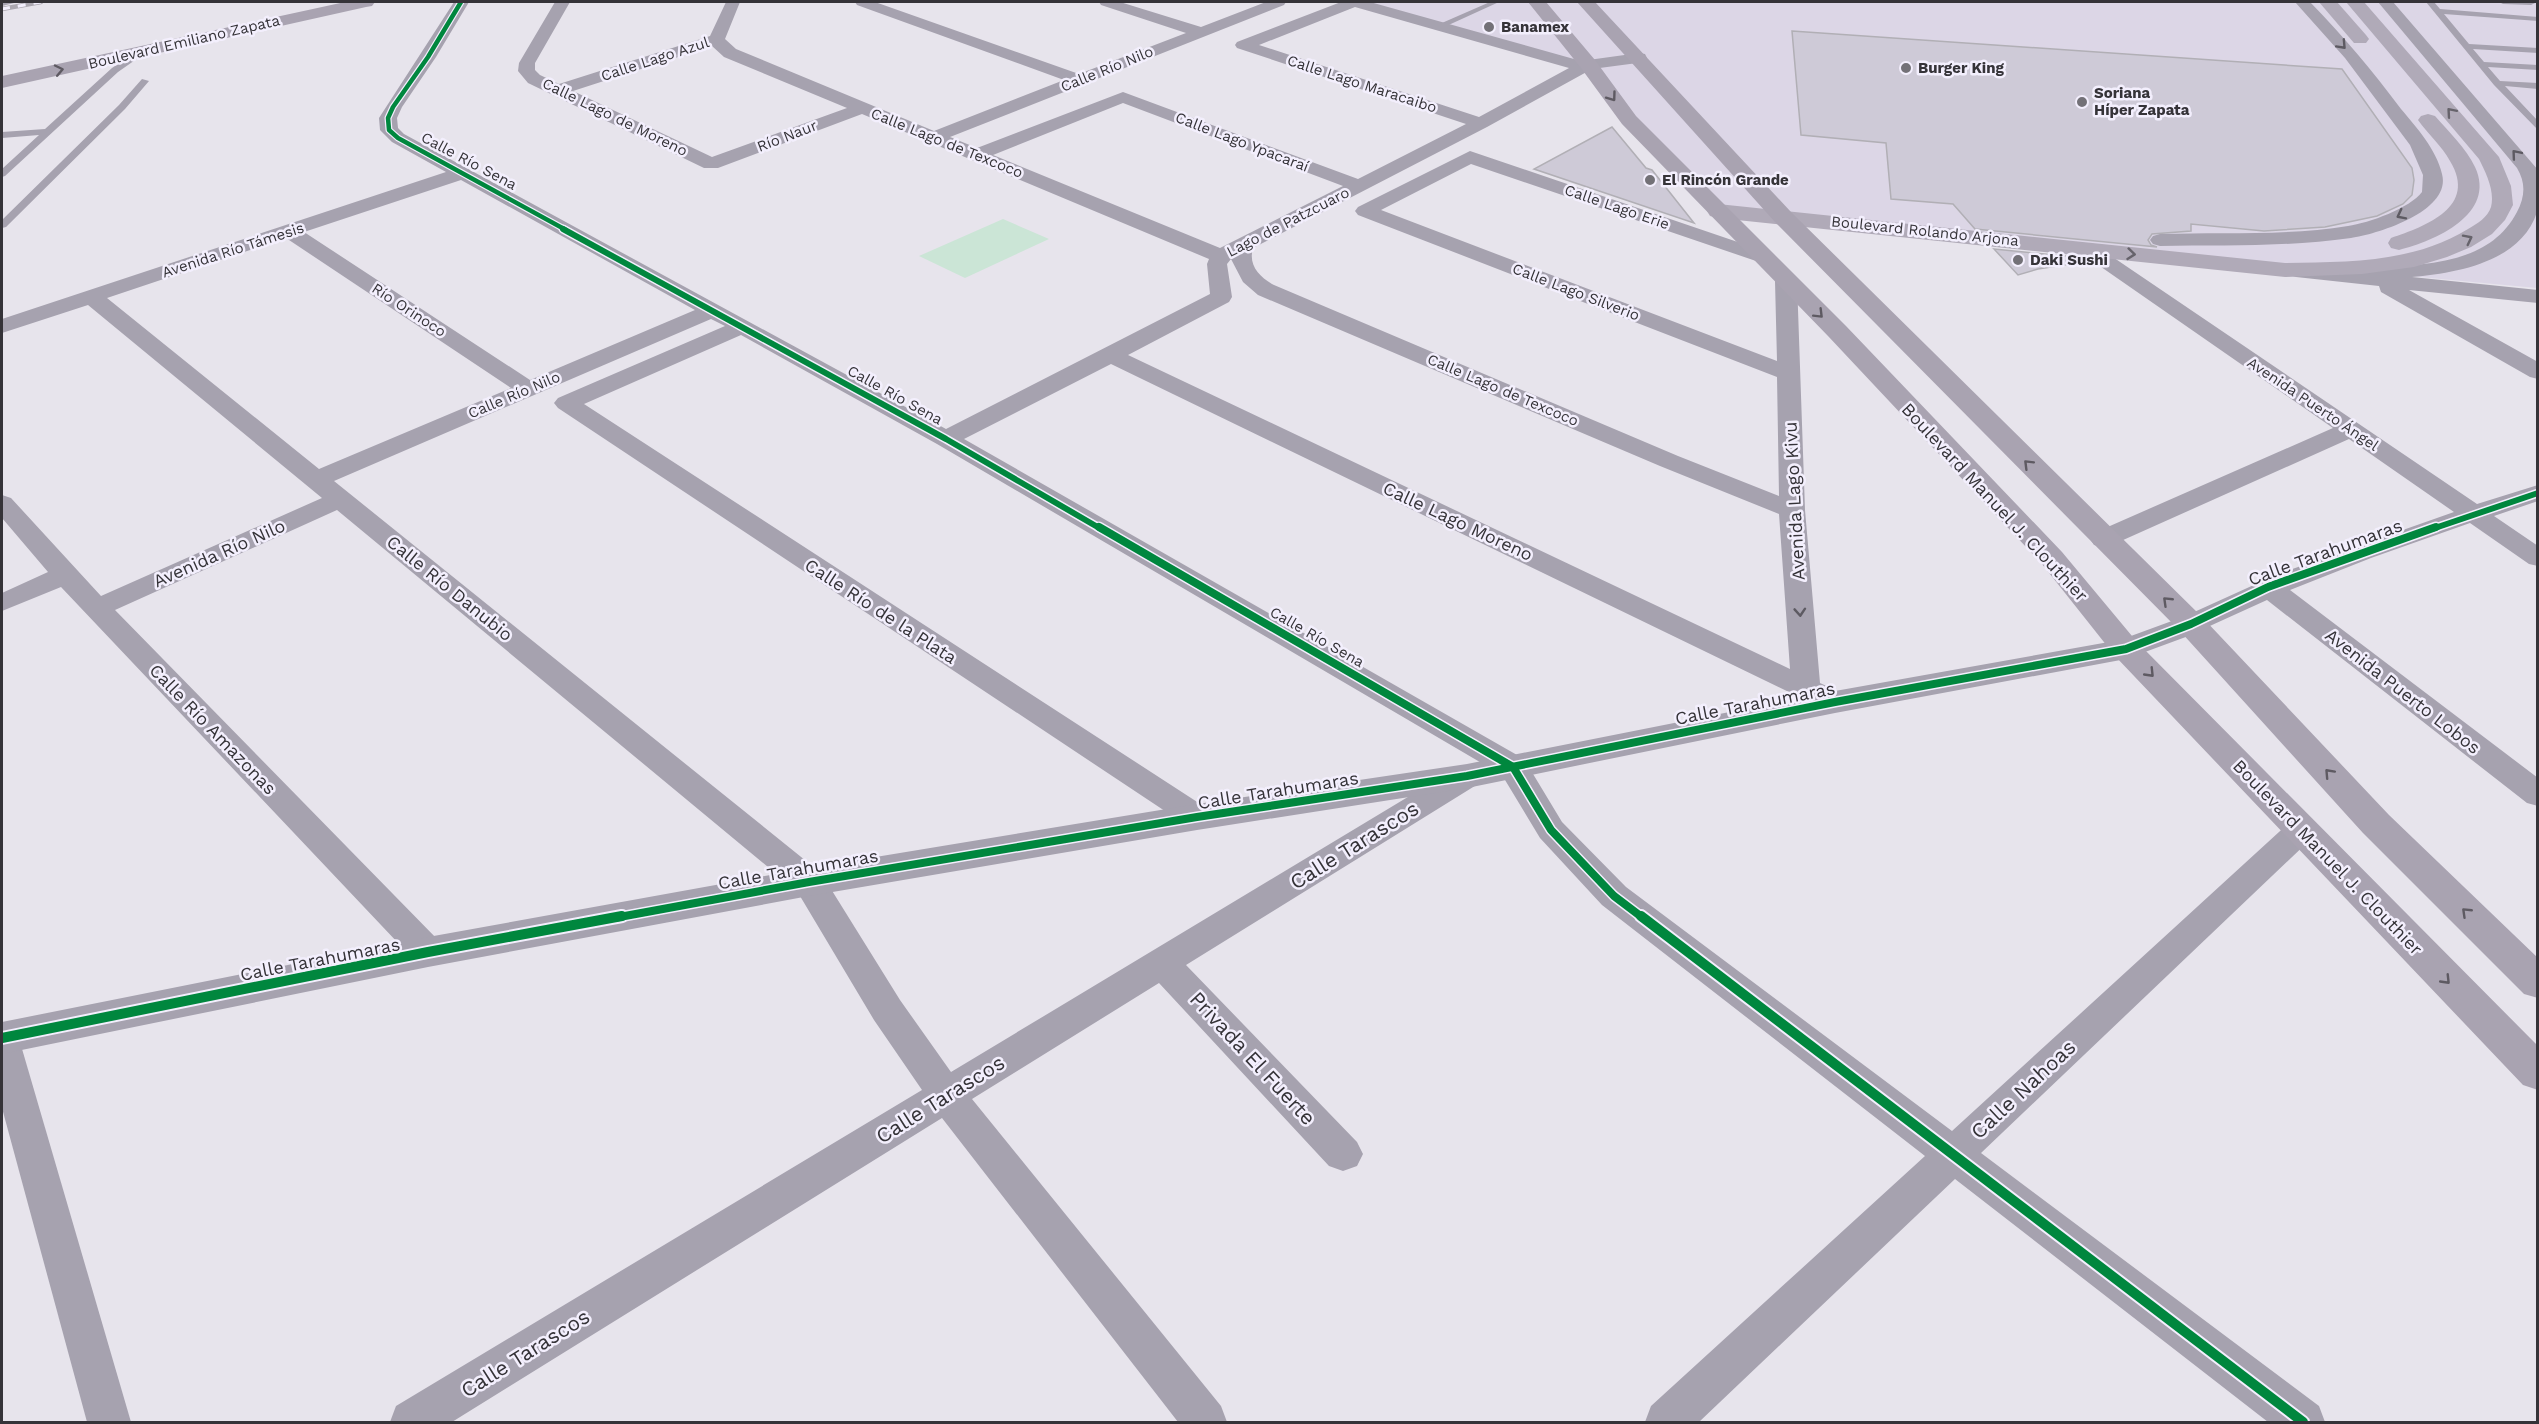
<svg xmlns="http://www.w3.org/2000/svg" width="2539" height="1424" font-family="'Work Sans',sans-serif">
<style>
.built{fill:#dcd6e6}
.green{fill:#cbe5d6}
.building{fill:#cecad7;stroke:#b1afb5;stroke-width:1.5}
.lines{fill:none;stroke-linecap:round;stroke-linejoin:round}
.service{fill:#a6a2af;fill-rule:evenodd}
.minor{fill:#a6a2af;fill-rule:evenodd}
.tertiary{fill:#a6a2af;fill-rule:evenodd}
.secondary{fill:#b0aab8;fill-rule:evenodd}
.primary{fill:#a9a3b1;fill-rule:evenodd}
.rail-casing{stroke:#aca8b1;stroke-width:4.5}
.rail{stroke:#f3effd;stroke-width:3;stroke-dasharray:8;stroke-linecap:butt}
.cycleway-far3-casing{stroke:#f3effd;stroke-width:7}
.cycleway-far2-casing{stroke:#f3effd;stroke-width:9}
.cycleway-far1-casing{stroke:#f3effd;stroke-width:11}
.cycleway-casing{stroke:#f3effd;stroke-width:14}
.cycleway-far3{stroke:#00873e;stroke-width:4.5}
.cycleway-far2{stroke:#00873e;stroke-width:6}
.cycleway-far1{stroke:#00873e;stroke-width:8}
.cycleway{stroke:#00873e;stroke-width:10}
.oneway{stroke:#5d5a62}
.oneway2{stroke:#5e5a62}
.oneway3{stroke:#66636b}
.poi-dot{fill:#737177;stroke:#f3effd;stroke-width:2}
.labels{text-anchor:middle;dominant-baseline:central;stroke-width:5;stroke-linejoin:round;paint-order:stroke}
.far-poi-label{font-size:15px;font-weight:bold;fill:#353338;stroke:#f3effd;text-anchor:start}
.far-street-label{font-size:15px;fill:#353338;stroke:#f3effd}
.street-label{font-size:18px;fill:#353338;stroke:#f3effd}
.near-street-label{font-size:21px;fill:#353338;stroke:#f3effd}
</style>
<rect width="100%" height="100%" fill="#e7e4ec"/>
<polygon class="built" points="1357,2 2537,2 2537,288 1718,211 1593,70"/>
<polygon class="green" points="1003,219 1049,239 965,278 919,256"/>
<g class="building">
<polygon points="1792,31 2342,69 2412,168 2414,180 2412,195 2403,204 2377,216 2325,227 2264,231 2191,224 2191,231 2152,234 2148,240 2151,245 2157,247 1975,229 1953,204 1891,199 1886,143 1801,135"/>
<polygon points="1612,127 1646,168 1652,170 1694,223 1534,169"/>
<polygon points="1994,249 2085,258 2089,261 2038,269 2018,275"/>
</g>
<g class="lines">
<g class="service">
<polygon points="2,2 18,2 2,6"/>
<polygon points="1490,2 1499,2 1442,28 1435,26"/>
<polygon points="2426,2 2434,2 2440,9 2538,17 2538,21 2444,14 2469,44 2538,48 2538,53 2473,49 2484,62 2538,65 2538,70 2488,67 2500,81 2538,83 2538,89 2505,86 2538,121 2538,130 2494,85"/>
<polygon points="2499,2 2534,2 2535,3 2531,5 2503,4"/>
<polygon points="141,49 148,51 118,72 5,176 2,177 2,169 39,135 2,138 2,132 45,129 112,68"/>
<polygon points="142,79 149,81 125,109 6,227 2,228 2,220 119,105"/>
</g>
<g class="minor">
<path d="M454,2H469L436,57L402,107L397,118L398,128L404,134L946,429L1210,294L1207,264L1209,259L862,114L718,168H704L528,83L518,71L519,63L555,2H570L535,63V70L540,75L559,84L710,36L726,2H740L725,39L736,49L934,131L1064,80L857,5L855,2H875L1079,74L1186,33L1101,5L1099,2H1120L1201,27L1266,2H1286L1284,5L950,137L977,148L1123,92L1358,179L1466,124L1237,48L1235,45L1237,42L1341,2H1370L1581,61L1639,53L1645,54L1647,58L1645,62L1592,69L1487,127L1253,248C1248,265 1259,277 1274,285L1678,456L1779,496L1777,377L1358,215L1355,211L1358,207L1470,151L1770,253L1773,257L1770,261L1763,263L1756,261L1471,164L1381,210L1777,361L1775,281L1779,277L1786,275L1793,277L1797,281L1805,510L1820,683L1846,695L1850,702L1846,709L1835,712L1824,709L1111,364L964,439L1524,759L1562,822L1626,887L1952,1131L2290,822L2301,818L2312,822L2317,830L2312,838L1981,1153L2319,1406L2325,1422H2268L1955,1179L1699,1422H1645L1651,1406L1925,1156L1602,905L1540,838L1502,775L937,444L741,335L584,404L1208,809L1213,817L1208,825L1197,829L1186,825L558,408L554,403L558,398L725,326L711,319L334,481L821,873L900,1000L951,1072L1456,768L1467,765L1478,768L1483,776L1478,784L1186,965L1357,1142L1363,1154L1357,1166L1343,1171L1329,1166L1159,983L972,1099L1221,1406L1227,1422H1178L942,1118L452,1422H390L396,1406L922,1090L874,1020L797,891L337,510L115,610L440,942L445,952L440,962L428,966L416,962L61,587L2,611V593L48,572L2,518V495L11,498L101,596L322,498L88,305L2,333V319L446,172L392,142L380,130L379,118ZM1355,7L1569,68L1479,117L1259,45ZM712,46L724,57L847,108L712,157L573,91ZM1123,103L1343,186L1220,248L993,155ZM461,180L695,310L530,380L304,232ZM286,238L511,388L319,469L107,298ZM1231,259L1243,282L1258,295L1660,466L1779,514L1790,669L1128,355L1229,302L1232,297L1227,264Z"/>
<path d="M2295,2H2310C2344,37 2372,70 2401,109C2417,128 2436,149 2442,174C2452,211 2378,234 2351,238C2288,247 2223,245 2160,246L2153,244L2150,240L2153,236L2160,234C2222,232 2287,236 2348,226C2369,223 2410,208 2422,192L2423,175L2410,145L2345,58Z"/>
<path d="M2378,2H2393L2538,170C2538,182 2539,200 2537,212C2521,262 2457,273 2412,277L2538,290V303L2409,290L2538,362V379L2530,377L2381,292L2379,286L2296,277L2289,275L2286,271L2289,267L2296,265L2363,272L2373,268C2426,264 2489,265 2517,212C2525,197 2526,183 2517,168Z"/>
<polygon points="2088,243 2095,245 2477,504 2538,485 2538,501 2494,516 2538,546 2538,566 2529,564 2470,523 2371,558 2290,590 2538,778 2538,806 2527,803 2267,600 2201,630 2191,633 2181,630 2177,624 2181,618 2256,584 2258,581 2454,512 2349,439 2112,545 2103,547 2094,545 2090,539 2094,533 2333,428 2081,253 2078,249 2081,245"/>
<polygon points="2,1027 15,1031 20,1042 131,1422 87,1422 2,1108"/>
</g>
<polygon class="tertiary" points="2191,614 2202,617 2207,624 2202,631 2126,659 1835,713 1467,788 1197,830 809,896 428,967 2,1054 2,1022 428,937 809,868 1197,804 1467,764 1835,691 2120,640"/>
<g class="secondary">
<polygon points="2319,2 2337,2 2366,35 2369,39 2366,43 2354,43"/>
<path d="M2346,2H2364L2499,157L2511,186L2513,205L2505,220L2492,234L2471,247L2447,257L2414,267L2362,274L2285,277L1718,218L1710,216L1707,211L1710,206L1718,204L2285,263C2347,262 2413,263 2468,229C2477,224 2488,217 2491,207C2495,191 2486,173 2479,159Z"/>
<path d="M2428,114L2435,116C2449,132 2466,148 2475,167C2497,214 2435,241 2399,250L2391,248L2388,243L2391,238C2426,226 2478,207 2450,161C2442,146 2428,134 2418,120L2421,116Z"/>
</g>
<g class="primary">
<polygon points="345,2 375,2 372,6 366,7 2,88 2,76"/>
<polygon points="1528,2 1546,2 1595,60 1636,116 1846,326 2062,552 2137,642 2538,1046 2538,1090 2523,1085 2115,656 2042,564 1828,336 1622,124 1581,68"/>
<polygon points="1577,2 1595,2 1791,212 2202,617 2389,815 2538,958 2538,998 2524,994 2363,833 2180,631 1775,222"/>
</g>
<g class="rail-casing">
<polyline id="rail" points="2,9 41,2"/>
</g>
<use href="#rail" class="rail"/>
<g class="cycleway-far3-casing">
<polyline id="cycleway-far3" points="461,2 428,57 393,107 388,118 389,130 398,138 566,230"/>
</g>
<g class="cycleway-far2-casing">
<g id="cycleway-far2">
<polyline points="563,229 946,439 1101,529"/>
<polyline points="2432,529 2538,493"/>
</g>
</g>
<g class="cycleway-far1-casing">
<g id="cycleway-far1">
<polyline points="1099,527 1513,767 1551,830 1614,896 1643,918"/>
<polyline points="614,918 809,882 1197,817 1467,776 1835,702 2126,649 2191,624 2268,587 2436,527"/>
</g>
</g>
<g class="cycleway-casing">
<g id="cycleway">
<polyline points="1641,916 2303,1422"/>
<polyline points="2,1038 428,952 622,916"/>
</g>
</g>
<use href="#cycleway-far3" class="cycleway-far3"/>
<use href="#cycleway-far2" class="cycleway-far2"/>
<use href="#cycleway-far1" class="cycleway-far1"/>
<use href="#cycleway" class="cycleway"/>
</g>
<defs><path id="oneway-chevron" d="M-2-3.5L2.5 0L-2 3.5" fill="none" stroke-width="1.6" stroke-linecap="round" stroke-linejoin="round" transform="scale(1.5)"/></defs>
<g class="oneway">
<use href="#oneway-chevron" transform="translate(2342 45) rotate(47)"/>
<use href="#oneway-chevron" transform="translate(2516 154) rotate(-130)"/>
<use href="#oneway-chevron" transform="translate(2401 215) rotate(153)"/>
<use href="#oneway-chevron" transform="translate(1800 612) rotate(86)"/>
</g>
<g class="oneway2">
<use href="#oneway-chevron" transform="translate(59 70) rotate(-12)"/>
<use href="#oneway-chevron" transform="translate(1612 97) rotate(54)"/>
<use href="#oneway-chevron" transform="translate(1819 314) rotate(45)"/>
<use href="#oneway-chevron" transform="translate(2028 464) rotate(-135)"/>
<use href="#oneway-chevron" transform="translate(2167 601) rotate(-136)"/>
<use href="#oneway-chevron" transform="translate(2150 673) rotate(46)"/>
<use href="#oneway-chevron" transform="translate(2329 773) rotate(-133)"/>
<use href="#oneway-chevron" transform="translate(2466 912) rotate(-136)"/>
<use href="#oneway-chevron" transform="translate(2446 980) rotate(46)"/>
</g>
<g class="oneway3">
<use href="#oneway-chevron" transform="translate(2451 112) rotate(-131)"/>
<use href="#oneway-chevron" transform="translate(2468 239) rotate(-27)"/>
<use href="#oneway-chevron" transform="translate(2131 254) rotate(6)"/>
</g>
<g class="poi-dot">
<circle cx="1489" cy="27" r="6"/>
<circle cx="1906" cy="68" r="6"/>
<circle cx="2082" cy="102" r="6"/>
<circle cx="1650" cy="180" r="6"/>
<circle cx="2018" cy="260" r="6"/>
</g>
<g class="labels">
<g class="far-poi-label">
<text x="1501" y="27">Banamex</text>
<text x="1918" y="68">Burger King</text>
<text x="2094" y="93">Soriana<tspan x="2094" dy="17">Híper Zapata</tspan></text>
<text x="1662" y="180">El Rincón Grande</text>
<text x="2030" y="260">Daki Sushi</text>
</g>
<g class="far-street-label">
<text transform="translate(184 42) rotate(-13)">Boulevard Emiliano Zapata</text>
<text transform="translate(655 59) rotate(-18)">Calle Lago Azul</text>
<text transform="translate(1107 69) rotate(-22)">Calle Río Nilo</text>
<text transform="translate(1362 84) rotate(18)">Calle Lago Maracaibo</text>
<text transform="translate(615 117) rotate(26)">Calle Lago de Moreno</text>
<text transform="translate(787 136) rotate(-21)">Río Naur</text>
<text transform="translate(1242 142) rotate(21)">Calle Lago Ypacaraí</text>
<text transform="translate(947 143) rotate(22)">Calle Lago de Texcoco</text>
<text transform="translate(469 161) rotate(28)">Calle Río Sena</text>
<text transform="translate(1617 207) rotate(19)">Calle Lago Erie</text>
<text transform="translate(1288 222) rotate(-27)">Lago de Patzcuaro</text>
<text transform="translate(1925 231) rotate(6)">Boulevard Rolando Arjona</text>
<text transform="translate(233 250) rotate(-18)">Avenida Río Támesis</text>
<text transform="translate(1576 292) rotate(21)">Calle Lago Silverio</text>
<text transform="translate(409 310) rotate(33)">Río Orinoco</text>
<text transform="translate(1503 390) rotate(23)">Calle Lago de Texcoco</text>
<text transform="translate(514 395) rotate(-23)">Calle Río Nilo</text>
<text transform="translate(895 395) rotate(29)">Calle Río Sena</text>
<text transform="translate(2313 404) rotate(34)">Avenida Puerto Ángel</text>
<text transform="translate(1317 637) rotate(30)">Calle Río Sena</text>
</g>
<g class="street-label">
<text transform="translate(1794 501) rotate(-93)">Avenida Lago Kivu</text>
<text transform="translate(1995 502) rotate(47)">Boulevard Manuel J. Clouthier</text>
<text transform="translate(1458 521) rotate(25)">Calle Lago Moreno</text>
<text transform="translate(2325 552) rotate(-20)">Calle Tarahumaras</text>
<text transform="translate(219 553) rotate(-24)">Avenida Río Nilo</text>
<text transform="translate(450 588) rotate(39)">Calle Río Danubio</text>
<text transform="translate(881 611) rotate(33)">Calle Río de la Plata</text>
<text transform="translate(2403 691) rotate(38)">Avenida Puerto Lobos</text>
<text transform="translate(1755 703) rotate(-11)">Calle Tarahumaras</text>
<text transform="translate(213 729) rotate(46)">Calle Río Amazonas</text>
<text transform="translate(1278 790) rotate(-9)">Calle Tarahumaras</text>
<text transform="translate(2328 857) rotate(46)">Boulevard Manuel J. Clouthier</text>
<text transform="translate(798 869) rotate(-10)">Calle Tarahumaras</text>
<text transform="translate(320 959) rotate(-11)">Calle Tarahumaras</text>
</g>
<g class="near-street-label">
<text transform="translate(1354 845) rotate(-32)">Calle Tarascos</text>
<text transform="translate(1253 1058) rotate(47)">Privada El Fuerte</text>
<text transform="translate(2023 1089) rotate(-43)">Calle Nahoas</text>
<text transform="translate(940 1099) rotate(-32)">Calle Tarascos</text>
<text transform="translate(525 1353) rotate(-32)">Calle Tarascos</text>
</g>
</g>
<rect width="2539" height="1424" fill="none" stroke="#353338" stroke-width="6"/>
</svg>
